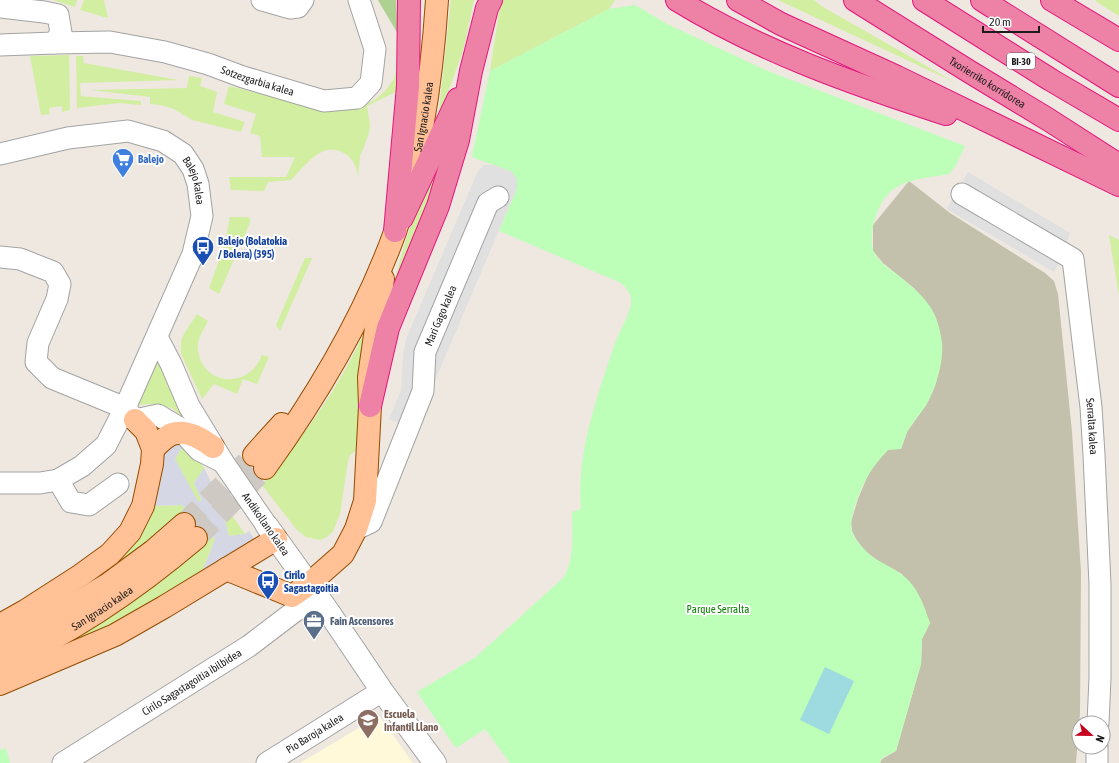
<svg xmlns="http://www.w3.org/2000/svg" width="1119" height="763" font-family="'Asap Condensed',sans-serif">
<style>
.education{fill:#fff9d9}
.construction{fill:#c3c0ab}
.grass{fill:#d2eea1}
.forest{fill:#aed192}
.park{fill:#bdfeb8}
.parking{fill:#e0e0e0}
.plaza{fill:#d5d7e4}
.water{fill:#9ddbe0}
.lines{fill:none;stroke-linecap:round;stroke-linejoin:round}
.primary-tunnel{stroke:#cec9c3;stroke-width:22;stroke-dasharray:22 11;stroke-linecap:butt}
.minor-casing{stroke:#a3a3a3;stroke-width:23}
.tertiary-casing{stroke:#a3a3a3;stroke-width:24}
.primary-casing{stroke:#944c00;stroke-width:24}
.motorway-casing{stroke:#e4167c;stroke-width:24}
.minor{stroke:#fff;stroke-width:21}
.tertiary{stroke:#fff;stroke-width:22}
.primary{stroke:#ffc195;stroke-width:22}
.motorway{stroke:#ed81a6;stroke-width:22}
.labels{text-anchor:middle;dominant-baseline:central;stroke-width:4;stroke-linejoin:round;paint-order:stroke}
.shield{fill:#fff;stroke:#606060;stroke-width:1}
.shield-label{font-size:10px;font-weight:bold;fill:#1c1c1c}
.street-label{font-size:11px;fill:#1c1c1c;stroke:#fff}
.shop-label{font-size:11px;font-weight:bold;fill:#366cbe;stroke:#fff;text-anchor:start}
.transit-label{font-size:11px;font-weight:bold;fill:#164399;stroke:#fff;text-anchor:start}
.park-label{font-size:11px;fill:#0c8103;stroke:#fff}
.service-label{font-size:11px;font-weight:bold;fill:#4e5e75;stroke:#fff;text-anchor:start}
.education-label{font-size:11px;font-weight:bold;fill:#785e54;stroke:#fff;text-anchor:start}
</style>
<rect width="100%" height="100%" fill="#eee8e0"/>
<polygon class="education" points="379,716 413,763 300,763"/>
<polygon class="construction" points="909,181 950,213 1045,273 1054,281 1058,294 1072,432 1081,572 1080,713 1076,763 880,763 882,759 896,751 921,664 922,639 930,623 902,574 880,562 866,552 856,539 852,531 851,522 858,499 868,475 877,462 888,449 901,449 907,432 926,405 935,386 940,366 915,289 883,263 873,251 873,225"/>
<g class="grass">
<polygon points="53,0 77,0 75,7"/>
<polygon points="84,0 104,0 108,18 80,10"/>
<polygon points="451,0 474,0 463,51 438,119"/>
<polygon points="501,0 615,0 609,9 490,71"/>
<polygon points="778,0 814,0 823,7 956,83"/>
<polygon points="1095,0 1119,0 1119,16 1097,2"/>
<path d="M398,34L400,90L367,106L370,125L369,133L364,147L360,156L358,177C357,167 353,158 344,153C322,140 305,166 291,180L268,182L264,191L231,190L229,177H286L295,157H262L260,136L250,133L256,114L224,104L229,86L326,109L364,104L375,100L385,91L394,79L396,70Z"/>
<polygon points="69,55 70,110 62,112 62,106 49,108 50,114 41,115 30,56"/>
<polygon points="76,56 83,56 84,63 178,80 80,83 81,96 141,101 141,105 119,103 77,108"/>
<polygon points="189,76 202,78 200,86 217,92 213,112 245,122 241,132 192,120 174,109 160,105 150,104 150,97 90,90 187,88"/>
<polygon points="452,137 439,181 389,298 408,233 417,212"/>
<path d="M230,217H248L251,220L219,294L209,288C218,265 226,242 230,217Z"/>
<polygon points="1109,235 1119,240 1119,296"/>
<polygon points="305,258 312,258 280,331 276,325"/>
<path d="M197,314L208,321C205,327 199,336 198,343C195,383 247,394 262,355L269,357L257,384L243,379L237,394L214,384L202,399L181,354V341L185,332Z"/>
<path d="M369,321L357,450L350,455L348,461L340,514L333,531L327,537L320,540L306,537L297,530L262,485C296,445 328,404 352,357C358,346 363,333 369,321Z"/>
<polygon points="157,349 186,421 172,408 147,404 133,406"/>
<polygon points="185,442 204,468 194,483 202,502 198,502 175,459"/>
<polygon points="219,497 245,534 229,536"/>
<polygon points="182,505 215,539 199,580 118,627 8,673 172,523 87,587 35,611 150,506"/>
</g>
<polygon class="forest" points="378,0 396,0 398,34 379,2"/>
<g class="park">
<path d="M635,5L667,24L768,71L965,146L956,165L949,174C910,181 886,179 874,222C872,230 870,245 874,252C878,261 887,267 895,273C922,294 938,307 942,343C944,362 935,391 925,407C919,415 912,423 907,432C905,437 903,443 901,449L888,450C881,458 873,466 868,476C861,488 848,518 852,531C854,538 860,545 866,551C876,562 890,565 901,574C917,585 924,605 930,623L922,639L921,664L896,751L882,758L880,763H510L485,729L456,748L417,692L476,657L564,577C575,558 572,533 572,512L581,509C576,455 597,397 614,346C618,334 629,316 631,304C632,294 627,287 619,282L499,231L517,188L512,172L472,157L490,71L609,9Z"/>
<polygon points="6,748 10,763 0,763 0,750"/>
</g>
<g class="parking">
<polygon points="484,165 495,165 512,172 517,179 517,188 414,430 389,419 401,390 403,354 406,339 478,171"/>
<polygon points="968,172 1070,233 1060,261 1054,272 947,209"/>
</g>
<polygon class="plaza" points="185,442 175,459 198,501 202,501 194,483 204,468 219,497 229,536 245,534 249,531 254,539 253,543 199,580 215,539 182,505 150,506 164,446"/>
<polygon class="water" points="825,667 854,681 829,734 800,720"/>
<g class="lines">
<g class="primary-tunnel">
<polyline points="184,524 254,455"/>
<polyline points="196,538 265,468"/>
</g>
<g class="minor-casing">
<g id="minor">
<polyline points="262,0 290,8 298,7 303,0"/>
<polyline points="0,7 44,12 58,15 61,33 54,43"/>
<path id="s1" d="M0,45L54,43L110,42L165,52L208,64L243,77L324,101L357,98L371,83L375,49L359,0"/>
<path id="s2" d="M0,154L68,138L128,131L163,141L183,154L193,169L198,184L202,216L193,254L125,408L106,445L82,466L58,480L40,483H0"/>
<path id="s3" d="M962,194L1073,259L1091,407L1094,455L1100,584V678L1098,723"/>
<polyline points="0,257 20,259 53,272 60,284 57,299 38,343 36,362 52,378 125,408 135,420 158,415 178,427 199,450 223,462"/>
<polyline points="157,337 171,364 189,406 223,462 267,526"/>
<polyline points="58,480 71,502 89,505 118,484"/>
<path id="s4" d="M356,529L371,522L423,391L425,352L488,203L498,197"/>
<path id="s5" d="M63,763L249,646L295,611L317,596"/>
<path id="s6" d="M267,763L382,691"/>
<polyline points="1097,763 1097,747"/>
</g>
</g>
<g class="tertiary-casing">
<polyline id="tertiary" points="267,526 328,611 382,691 435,763"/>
</g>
<g class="primary-casing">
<g id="primary">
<path d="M153,449C158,444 166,436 172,434C187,429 202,439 213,447"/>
<polyline points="254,455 282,424"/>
<path id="s7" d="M265,468C317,396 365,315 395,232C421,158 432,78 437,0"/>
<polyline points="226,569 292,596 309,584 343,554 356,529 365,501 370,406 369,377 383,279"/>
<polyline points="0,625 25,611 81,575 110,554 130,532 143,506 152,464 153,449 146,431 135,420"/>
<polyline points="0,646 17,639 107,585 153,551 184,524"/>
<path id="s8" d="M0,665C72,633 136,589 196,538"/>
<polyline points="0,684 115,635 164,607 276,539"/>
</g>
</g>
<g class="motorway-casing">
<g id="motorway">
<path d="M677,0C760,51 853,84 946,114"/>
<polyline points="738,0 781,24 897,77 1119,185"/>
<path id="s9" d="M855,0L970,72L1049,120L1119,165"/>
<polyline points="924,0 1051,80 1119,120"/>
<polyline points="982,0 1119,86"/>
<polyline points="1052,0 1119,40"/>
<polyline points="402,218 458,99"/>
<polyline points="395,231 408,86 409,0"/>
<polyline points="370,406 388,328 438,206 458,140 471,71 487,8 491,0"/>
</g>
</g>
<use href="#minor" class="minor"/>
<use href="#tertiary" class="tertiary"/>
<use href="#primary" class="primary"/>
<use href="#motorway" class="motorway"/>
</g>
<defs>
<g id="supermarket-pin" transform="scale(1.15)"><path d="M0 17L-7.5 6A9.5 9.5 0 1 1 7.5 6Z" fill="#3f7fe0" stroke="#fff"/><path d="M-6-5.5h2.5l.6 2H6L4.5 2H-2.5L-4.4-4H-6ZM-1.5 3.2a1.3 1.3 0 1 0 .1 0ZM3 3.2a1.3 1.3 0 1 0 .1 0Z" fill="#fff"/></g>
<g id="bus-pin" transform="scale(1.15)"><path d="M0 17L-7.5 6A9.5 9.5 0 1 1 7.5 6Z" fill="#1a4fb4" stroke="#fff"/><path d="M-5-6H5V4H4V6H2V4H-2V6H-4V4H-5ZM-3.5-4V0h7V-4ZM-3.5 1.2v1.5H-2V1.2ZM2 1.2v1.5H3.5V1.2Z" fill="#fff"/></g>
<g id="office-pin" transform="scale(1.15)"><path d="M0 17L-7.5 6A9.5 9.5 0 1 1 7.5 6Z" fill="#5c6f8a" stroke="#fff"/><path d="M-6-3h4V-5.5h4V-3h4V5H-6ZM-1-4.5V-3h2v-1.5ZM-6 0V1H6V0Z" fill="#fff"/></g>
<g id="school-pin" transform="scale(1.15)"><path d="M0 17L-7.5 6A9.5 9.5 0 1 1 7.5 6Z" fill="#8d6e63" stroke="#fff"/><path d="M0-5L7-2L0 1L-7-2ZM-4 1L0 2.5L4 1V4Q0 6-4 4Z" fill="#fff"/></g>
</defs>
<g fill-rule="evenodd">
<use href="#supermarket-pin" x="123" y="159"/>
<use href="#bus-pin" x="203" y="247"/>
<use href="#bus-pin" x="268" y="581"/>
<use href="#office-pin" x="314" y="621"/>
<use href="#school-pin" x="368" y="720"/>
</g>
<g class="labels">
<rect class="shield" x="1007" y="53" width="28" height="16" rx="3"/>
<g class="shield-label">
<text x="1021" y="61">BI-30</text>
</g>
<g class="street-label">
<text stroke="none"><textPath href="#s1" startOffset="263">Sotzezgarbia kalea</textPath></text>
<text stroke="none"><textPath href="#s9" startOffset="156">Txorierriko korridorea</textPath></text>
<text stroke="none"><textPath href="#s7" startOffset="389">San Ignacio kalea</textPath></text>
<text stroke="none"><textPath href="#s2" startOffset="220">Balejo kalea</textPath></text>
<text stroke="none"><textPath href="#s4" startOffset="236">Mari Gago kalea</textPath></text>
<text stroke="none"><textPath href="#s3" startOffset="297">Serralta kalea</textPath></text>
<text transform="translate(266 524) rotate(55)">Andikollano kalea</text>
<text stroke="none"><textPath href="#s8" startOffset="117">San Ignacio kalea</textPath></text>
<text stroke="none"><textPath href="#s5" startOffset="152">Cirilo Sagastagoitia ibilbidea</textPath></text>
<text stroke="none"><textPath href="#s6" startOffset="56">Pio Baroja kalea</textPath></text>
</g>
<g class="shop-label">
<text x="138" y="159">Balejo</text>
</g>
<g class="transit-label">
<text x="218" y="241">Balejo (Bolatokia<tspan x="218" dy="13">/ Bolera) (395)</tspan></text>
<text x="284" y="575">Cirilo<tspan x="284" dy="13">Sagastagoitia</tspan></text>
</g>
<g class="park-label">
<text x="718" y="609">Parque Serralta</text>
</g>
<g class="service-label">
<text x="330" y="621">Fain Ascensores</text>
</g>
<g class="education-label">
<text x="384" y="714">Escuela<tspan x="384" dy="13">Infantil Llano</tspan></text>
</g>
</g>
<g transform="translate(1091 735) rotate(112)"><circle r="19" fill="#ffffff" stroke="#a4a4a4"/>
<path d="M0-3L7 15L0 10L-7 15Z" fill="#c8001f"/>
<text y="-6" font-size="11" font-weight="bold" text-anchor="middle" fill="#1c1c1c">N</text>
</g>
<path d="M983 26v6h56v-6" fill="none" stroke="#1c1c1c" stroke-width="2"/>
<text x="989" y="26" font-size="12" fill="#1c1c1c" stroke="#ffffff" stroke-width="3" paint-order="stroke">20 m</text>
</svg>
